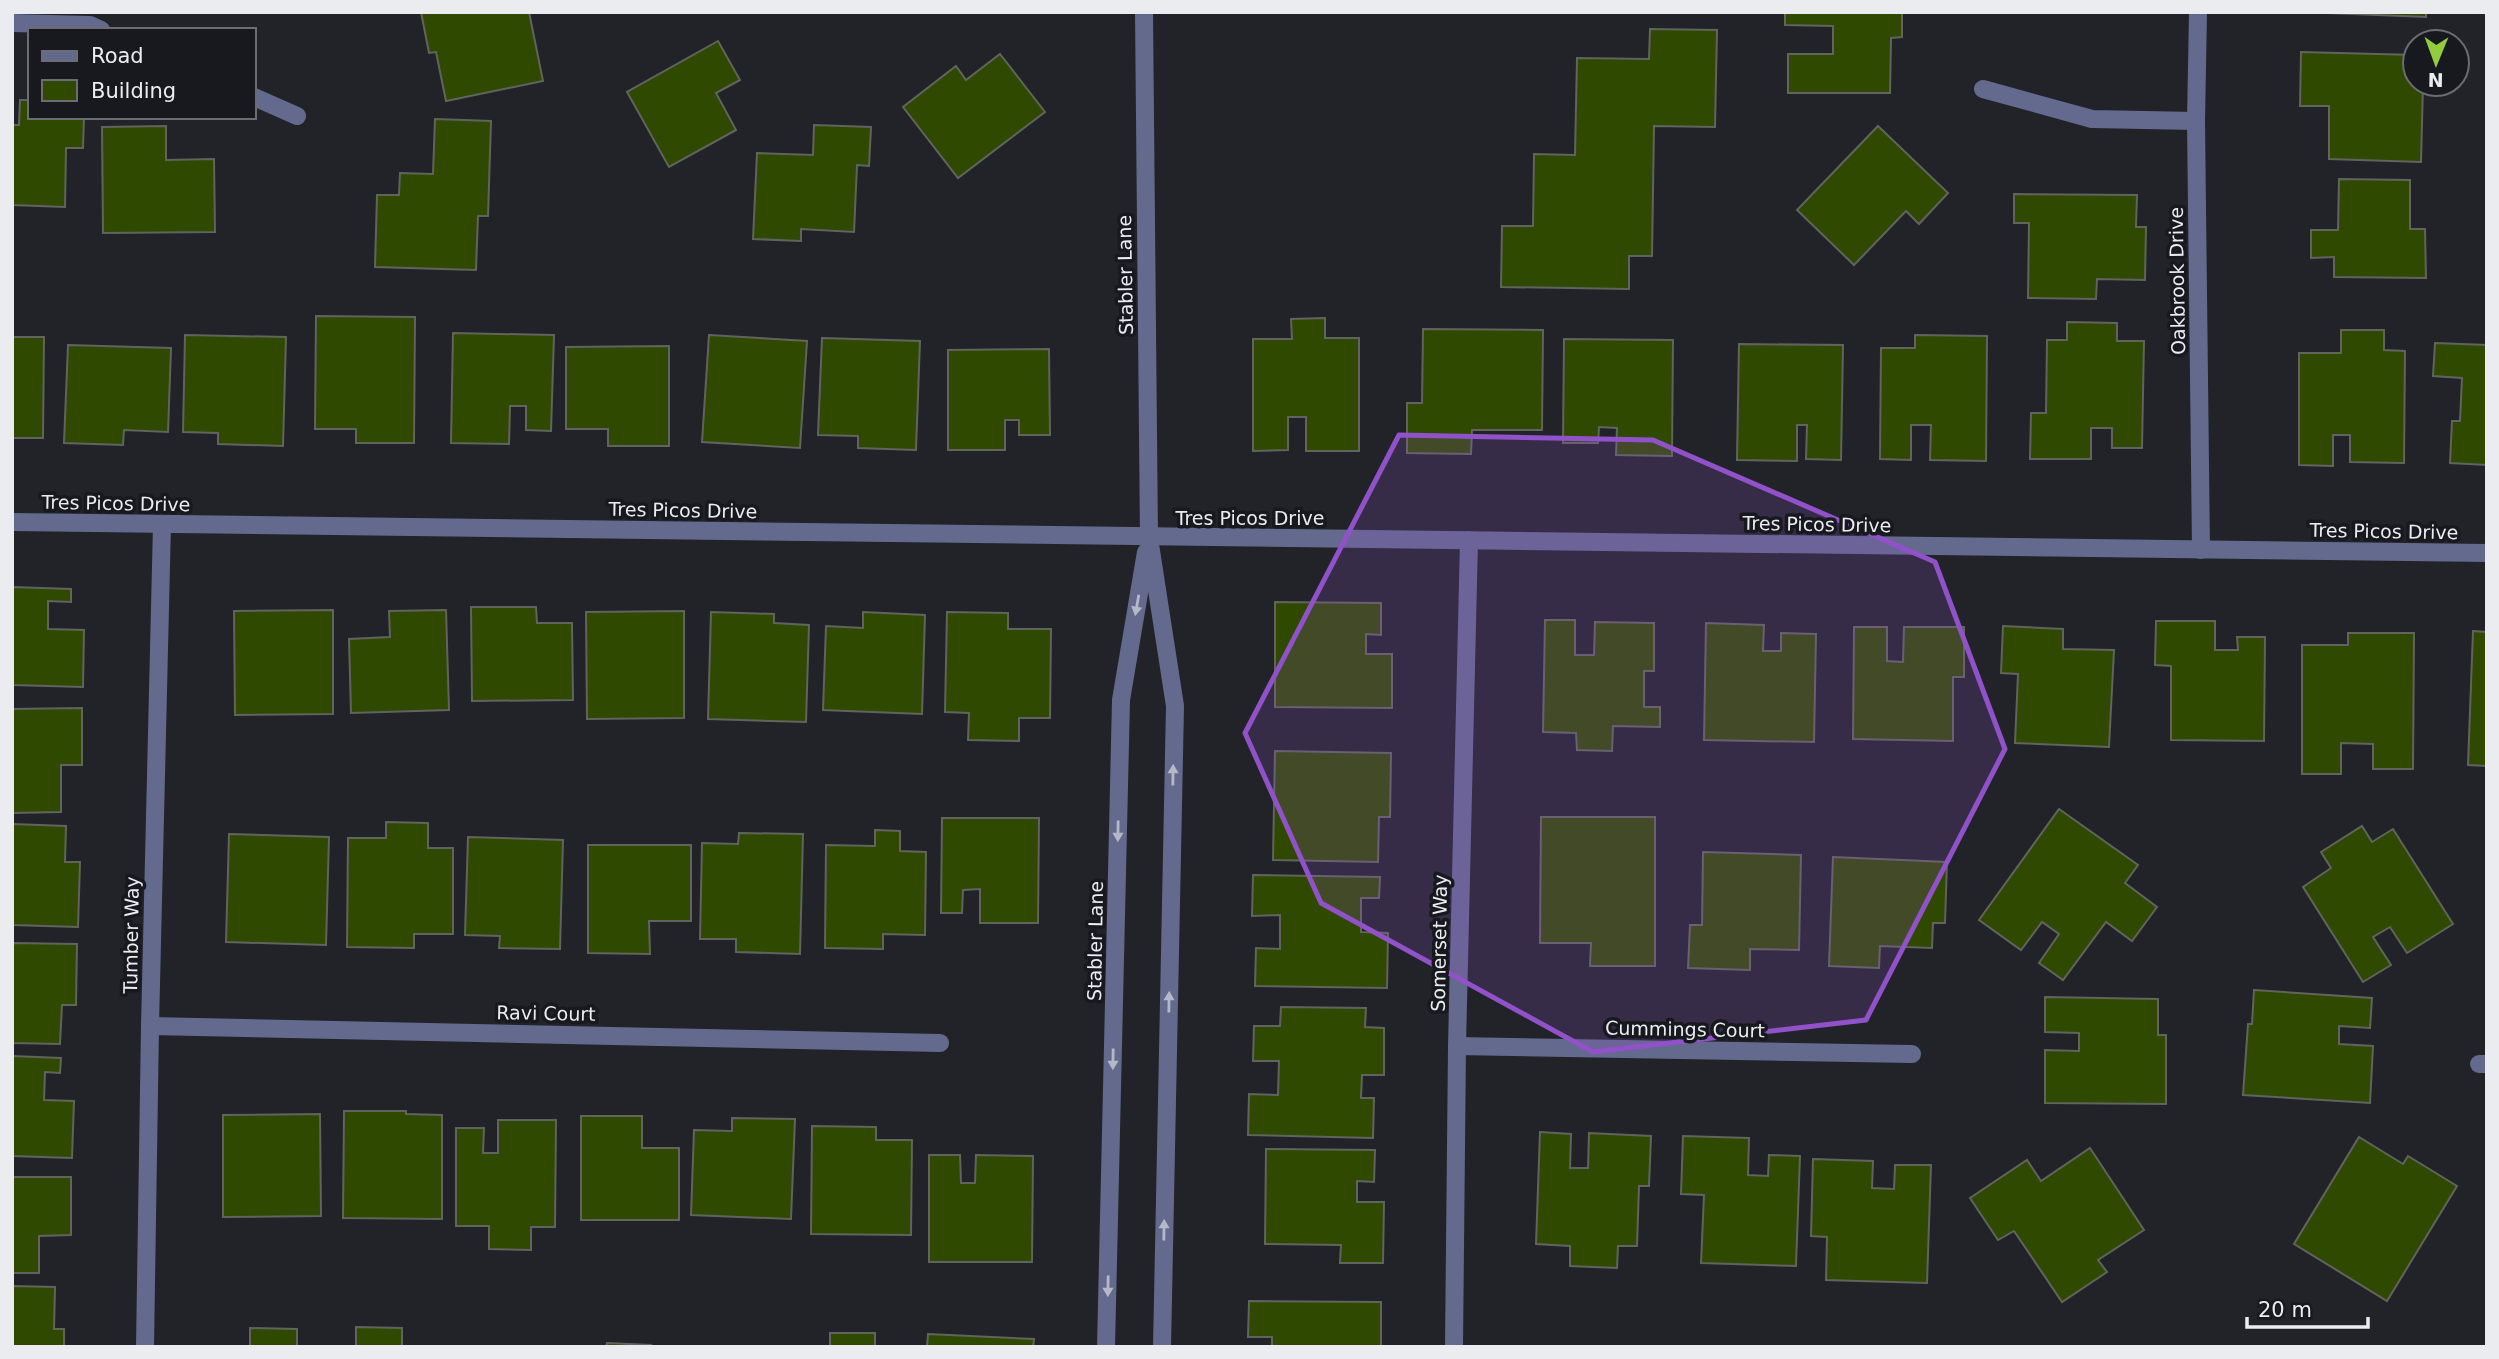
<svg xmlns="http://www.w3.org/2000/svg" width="2499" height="1359" font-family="'DejaVu Sans',sans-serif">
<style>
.building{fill:#2f4900;stroke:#60645c;stroke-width:2}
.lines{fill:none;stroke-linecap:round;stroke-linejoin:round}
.minor{stroke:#636a8d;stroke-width:18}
.tertiary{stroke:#636a8d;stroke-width:18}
.oneway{fill:#b5b8c8}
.marked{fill:#9152c9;fill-opacity:0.2;stroke:#9152c9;stroke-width:5;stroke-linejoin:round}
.labels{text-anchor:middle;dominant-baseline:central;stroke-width:7;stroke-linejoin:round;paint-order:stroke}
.street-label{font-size:19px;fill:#ebecf0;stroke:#18191f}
</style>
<rect width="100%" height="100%" fill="#212329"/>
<g class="building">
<polygon points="421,12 529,12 543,81 446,101 436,52 429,53"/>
<polygon points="1785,12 1902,12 1902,37 1891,38 1890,93 1788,93 1788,54 1833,54 1833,26 1785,25"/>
<polygon points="2302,12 2426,12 2426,17"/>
<polygon points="1650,29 1717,30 1715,127 1654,126 1652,256 1629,256 1629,289 1501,287 1502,226 1533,226 1534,154 1575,155 1577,58 1649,59"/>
<polygon points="718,41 740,80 716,93 736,130 669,167 627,92"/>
<polygon points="2301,52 2415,55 2415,84 2423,84 2421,162 2329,159 2329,106 2300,106"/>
<polygon points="1000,54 1045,112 958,178 903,107 956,66 966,80"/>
<polygon points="20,100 30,100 30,117 84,117 83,148 66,148 65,207 12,205 12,125 19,125"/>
<polygon points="435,119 491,121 488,216 478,216 476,270 375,267 377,195 399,195 400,173 433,174"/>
<polygon points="814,125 871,127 869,166 857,165 854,232 801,229 801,241 753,239 757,153 813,155"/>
<polygon points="166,126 166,160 214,159 215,232 103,233 102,127"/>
<polygon points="1878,126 1948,193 1919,224 1906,211 1854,265 1797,210"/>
<polygon points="2339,179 2410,180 2410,229 2425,229 2426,278 2334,277 2334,257 2311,258 2311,230 2338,230"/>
<polygon points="2014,194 2137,195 2136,227 2146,227 2145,280 2097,279 2096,299 2028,298 2029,223 2014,223"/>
<polygon points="316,316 415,317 414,443 356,443 356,429 315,429"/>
<polygon points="1325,318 1325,338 1359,338 1359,451 1306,451 1306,417 1288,417 1288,450 1253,451 1253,339 1292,339 1291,319"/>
<polygon points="2067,322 2117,323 2117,341 2144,341 2142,448 2112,448 2112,428 2091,428 2091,459 2030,459 2031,413 2046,413 2047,340 2067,340"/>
<polygon points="1423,329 1543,330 1542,430 1472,430 1471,454 1407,453 1407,403 1422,403"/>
<polygon points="2341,330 2384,330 2384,350 2405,351 2404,463 2350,462 2350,435 2333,435 2333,466 2299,465 2299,353 2341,353"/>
<polygon points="453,333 554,335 551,431 526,430 526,406 510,406 509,444 451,443"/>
<polygon points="185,335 286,337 283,446 218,444 218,433 183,432"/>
<polygon points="709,335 807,341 800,448 702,442"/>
<polygon points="1915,335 1987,336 1986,461 1930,460 1931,425 1911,425 1911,460 1880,459 1881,348 1915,348"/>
<polygon points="12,337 44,337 43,438 12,438"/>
<polygon points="822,338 920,341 916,450 858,448 858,436 818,435"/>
<polygon points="1564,339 1673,340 1672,456 1616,455 1617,428 1599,427 1598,443 1563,443"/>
<polygon points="2435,343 2487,345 2487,465 2450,463 2452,421 2460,421 2462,378 2433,376"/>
<polygon points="1739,344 1843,345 1841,460 1806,459 1807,425 1797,425 1797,461 1737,460"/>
<polygon points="68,345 171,348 168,432 124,430 123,445 64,443"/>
<polygon points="669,346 669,446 608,446 608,429 566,429 566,347"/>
<polygon points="1049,349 1050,435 1019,435 1019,420 1005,420 1005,450 948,450 948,350"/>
<polygon points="12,587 71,589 71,602 48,601 48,629 84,630 83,687 12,685"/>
<polygon points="1275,602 1381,603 1381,635 1366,634 1366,654 1392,654 1392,708 1275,707"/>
<polygon points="471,607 536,607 537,623 572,623 573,700 472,701"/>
<polygon points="333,610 333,714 235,715 234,611"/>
<polygon points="446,610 449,710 351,713 349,639 390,637 389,611"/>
<polygon points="684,611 684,718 587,719 586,612"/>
<polygon points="711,612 774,614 774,623 809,625 806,722 708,719"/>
<polygon points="863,612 925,615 922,714 823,710 826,626 863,628"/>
<polygon points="947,612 1008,613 1008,629 1051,629 1050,718 1019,718 1019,741 968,740 969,713 945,712"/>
<polygon points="1545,620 1575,620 1575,655 1594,655 1595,622 1654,623 1654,671 1644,671 1644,707 1660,707 1660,727 1613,726 1612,751 1577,750 1576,733 1543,732"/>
<polygon points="2156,621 2215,621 2215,650 2238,650 2237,637 2265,637 2264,741 2171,740 2171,666 2155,665"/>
<polygon points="1706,623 1764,625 1763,651 1781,651 1781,633 1816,634 1814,742 1704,740"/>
<polygon points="2003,626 2063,629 2063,649 2114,650 2109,747 2015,743 2018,674 2001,673"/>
<polygon points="1854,627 1887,627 1887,661 1903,662 1904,627 1964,627 1964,677 1953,677 1953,741 1853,739"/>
<polygon points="2473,631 2487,632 2487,766 2468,765"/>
<polygon points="2348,633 2414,633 2413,769 2373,769 2373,744 2341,743 2341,774 2302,774 2302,645 2348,645"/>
<polygon points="82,708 82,765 61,765 61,812 12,813 12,709"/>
<polygon points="1275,751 1391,753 1390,817 1379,817 1378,862 1273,860"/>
<polygon points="2059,809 2138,865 2125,883 2157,907 2132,941 2106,922 2063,980 2039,963 2059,934 2042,922 2021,950 1979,920"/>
<polygon points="1541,817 1655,817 1655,966 1590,966 1591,943 1540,943"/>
<polygon points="942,818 1039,818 1038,923 980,923 980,889 963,890 962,913 941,913"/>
<polygon points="386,822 428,823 428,848 453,848 453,934 414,934 414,948 347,947 348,838 386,838"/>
<polygon points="12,824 66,826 65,862 80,862 78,927 12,925"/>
<polygon points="2362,826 2372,842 2393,829 2453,924 2407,953 2390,927 2373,937 2391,965 2363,982 2303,887 2331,868 2321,852"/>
<polygon points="875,830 900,831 900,851 926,852 925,935 883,934 883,949 825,948 826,845 875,846"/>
<polygon points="739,833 803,834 800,954 736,952 736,939 700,939 702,843 738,844"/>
<polygon points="229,834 329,837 326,945 226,942"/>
<polygon points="468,837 563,840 560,949 499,948 500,936 465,935"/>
<polygon points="588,845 691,845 691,921 649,921 650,954 588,953"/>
<polygon points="1703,852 1801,855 1799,950 1750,949 1750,970 1688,968 1690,925 1702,925"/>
<polygon points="1833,857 1947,862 1945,923 1933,923 1932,948 1880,946 1879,968 1829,966"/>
<polygon points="1253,875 1380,877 1379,898 1361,898 1361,932 1388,933 1387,988 1255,986 1256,948 1280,949 1280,915 1252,916"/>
<polygon points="12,943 77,944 76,1005 62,1005 60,1044 12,1043"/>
<polygon points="2254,990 2372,998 2370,1028 2339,1026 2339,1044 2373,1046 2370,1103 2243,1095 2248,1024 2252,1024"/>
<polygon points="2045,997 2158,999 2158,1035 2166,1035 2166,1104 2045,1103 2045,1050 2079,1051 2079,1033 2045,1032"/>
<polygon points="1281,1007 1366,1008 1365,1027 1384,1028 1384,1075 1362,1075 1361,1098 1374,1098 1373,1138 1248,1135 1249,1094 1278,1095 1279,1061 1253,1061 1254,1026 1280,1026"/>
<polygon points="12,1056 61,1058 60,1073 45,1072 44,1100 74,1101 72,1158 12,1156"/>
<polygon points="344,1111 406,1111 406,1114 442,1115 442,1219 343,1218"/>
<polygon points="320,1114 321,1216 223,1217 223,1115"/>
<polygon points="581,1116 642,1116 642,1148 679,1148 679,1220 581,1220"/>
<polygon points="732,1118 795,1119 791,1219 691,1215 694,1130 732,1131"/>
<polygon points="498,1120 556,1120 555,1227 531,1227 531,1250 489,1249 489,1226 456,1226 456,1128 484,1128 483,1153 498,1153"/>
<polygon points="812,1126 876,1127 876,1140 912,1140 911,1235 811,1234"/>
<polygon points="1540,1132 1571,1134 1570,1168 1588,1168 1589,1133 1651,1136 1649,1186 1639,1186 1637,1246 1618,1246 1617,1268 1570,1266 1570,1246 1536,1244"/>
<polygon points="1683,1136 1749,1138 1748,1175 1768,1176 1769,1155 1800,1156 1796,1266 1701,1263 1704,1195 1681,1194"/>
<polygon points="2359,1137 2403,1164 2408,1156 2457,1186 2387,1301 2294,1244"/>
<polygon points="2090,1148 2144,1230 2098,1260 2107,1272 2062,1302 2014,1231 1998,1240 1970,1198 2027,1160 2041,1181"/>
<polygon points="1266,1149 1375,1150 1374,1182 1357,1181 1357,1202 1384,1202 1383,1263 1340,1263 1341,1245 1265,1244"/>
<polygon points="929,1155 960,1155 961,1183 975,1183 976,1155 1033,1156 1032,1262 929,1262"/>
<polygon points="1813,1159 1873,1161 1872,1188 1894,1189 1895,1165 1931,1165 1927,1283 1826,1280 1827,1237 1811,1236"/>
<polygon points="12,1177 71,1177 71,1235 39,1236 39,1273 12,1273"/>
<polygon points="12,1286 55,1287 54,1329 64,1329 64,1347 12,1347"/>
<polygon points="1249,1301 1381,1302 1381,1347 1272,1347 1272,1337 1248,1337"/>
<polygon points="356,1327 402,1328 402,1347 356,1347"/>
<polygon points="250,1328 297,1329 297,1347 250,1347"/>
<rect x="830" y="1333" width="45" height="14"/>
<polygon points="928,1334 1034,1339 1033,1347 927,1347"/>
<polygon points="607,1343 651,1345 651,1347 606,1347"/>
</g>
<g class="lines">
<g class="minor">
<polyline points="2198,12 2196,121 2201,550"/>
<polyline points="12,23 90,25 101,30"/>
<polyline points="1983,89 2092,119 2196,121"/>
<polyline points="254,97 297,116"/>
<polyline points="12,522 2487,553"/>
<polyline points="150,1026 940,1043"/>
<polyline points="1457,1046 1912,1054"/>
<polyline points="2479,1064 2487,1064"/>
<polyline points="145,1347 150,1026 162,524"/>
<polyline points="1454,1347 1457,1046 1469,540"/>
</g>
<g class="tertiary">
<polyline points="1144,12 1149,538 1175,706 1162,1347"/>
<polyline points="1106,1347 1121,700 1146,552"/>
</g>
</g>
<defs><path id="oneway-solid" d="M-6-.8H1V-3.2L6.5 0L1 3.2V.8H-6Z" transform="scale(1.75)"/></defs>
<g class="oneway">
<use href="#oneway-solid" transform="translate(1137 605) rotate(100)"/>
<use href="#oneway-solid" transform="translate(1173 775) rotate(-89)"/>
<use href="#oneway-solid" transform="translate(1118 831) rotate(91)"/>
<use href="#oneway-solid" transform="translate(1169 1002) rotate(-89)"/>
<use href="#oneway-solid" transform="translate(1113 1059) rotate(91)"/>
<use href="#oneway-solid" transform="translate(1164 1230) rotate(-89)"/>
<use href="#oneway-solid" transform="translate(1108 1286) rotate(91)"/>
</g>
<path class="marked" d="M1399,435L1653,440L1935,562L2005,749L1866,1020L1593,1052L1321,903L1245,733Z"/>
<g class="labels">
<g class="street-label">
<text transform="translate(1125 275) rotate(-91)">Stabler Lane</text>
<text transform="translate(2177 281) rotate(-91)">Oakbrook Drive</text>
<text transform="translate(116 503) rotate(1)">Tres Picos Drive</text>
<text transform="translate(683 510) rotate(1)">Tres Picos Drive</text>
<text x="1250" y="518">Tres Picos Drive</text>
<text transform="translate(1817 524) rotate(1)">Tres Picos Drive</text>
<text transform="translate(2384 531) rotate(1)">Tres Picos Drive</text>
<text transform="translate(131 935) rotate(-89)">Tumber Way</text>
<text transform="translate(1095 941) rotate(-89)">Stabler Lane</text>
<text transform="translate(1439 943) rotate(-89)">Somerset Way</text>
<text transform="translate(546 1013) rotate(1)">Ravi Court</text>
<text transform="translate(1685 1029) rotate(1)">Cummings Court</text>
</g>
</g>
<rect width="2499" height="1359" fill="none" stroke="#ebecf0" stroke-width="28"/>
<rect x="28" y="28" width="228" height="91" fill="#18191f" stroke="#6c6d73" stroke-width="2"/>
<rect x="42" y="51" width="35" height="10" fill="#636a8d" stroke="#6c6d73" stroke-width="2"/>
<text x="91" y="63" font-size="21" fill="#ebecf0">Road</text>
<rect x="42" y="80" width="35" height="21" fill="#2f4900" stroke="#6c6d73" stroke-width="2"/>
<text x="91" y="98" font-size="21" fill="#ebecf0">Building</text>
<g transform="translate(2436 63) rotate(181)"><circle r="33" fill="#18191f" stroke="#6c6d73" stroke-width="2"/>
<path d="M0-5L12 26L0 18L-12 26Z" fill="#93cc3d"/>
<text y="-10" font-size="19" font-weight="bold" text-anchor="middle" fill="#ebecf0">N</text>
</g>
<path d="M2247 1317v10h121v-10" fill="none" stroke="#ebecf0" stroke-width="3.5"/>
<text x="2258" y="1317" font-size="21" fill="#ebecf0" stroke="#18191f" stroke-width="5" paint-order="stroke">20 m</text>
</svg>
